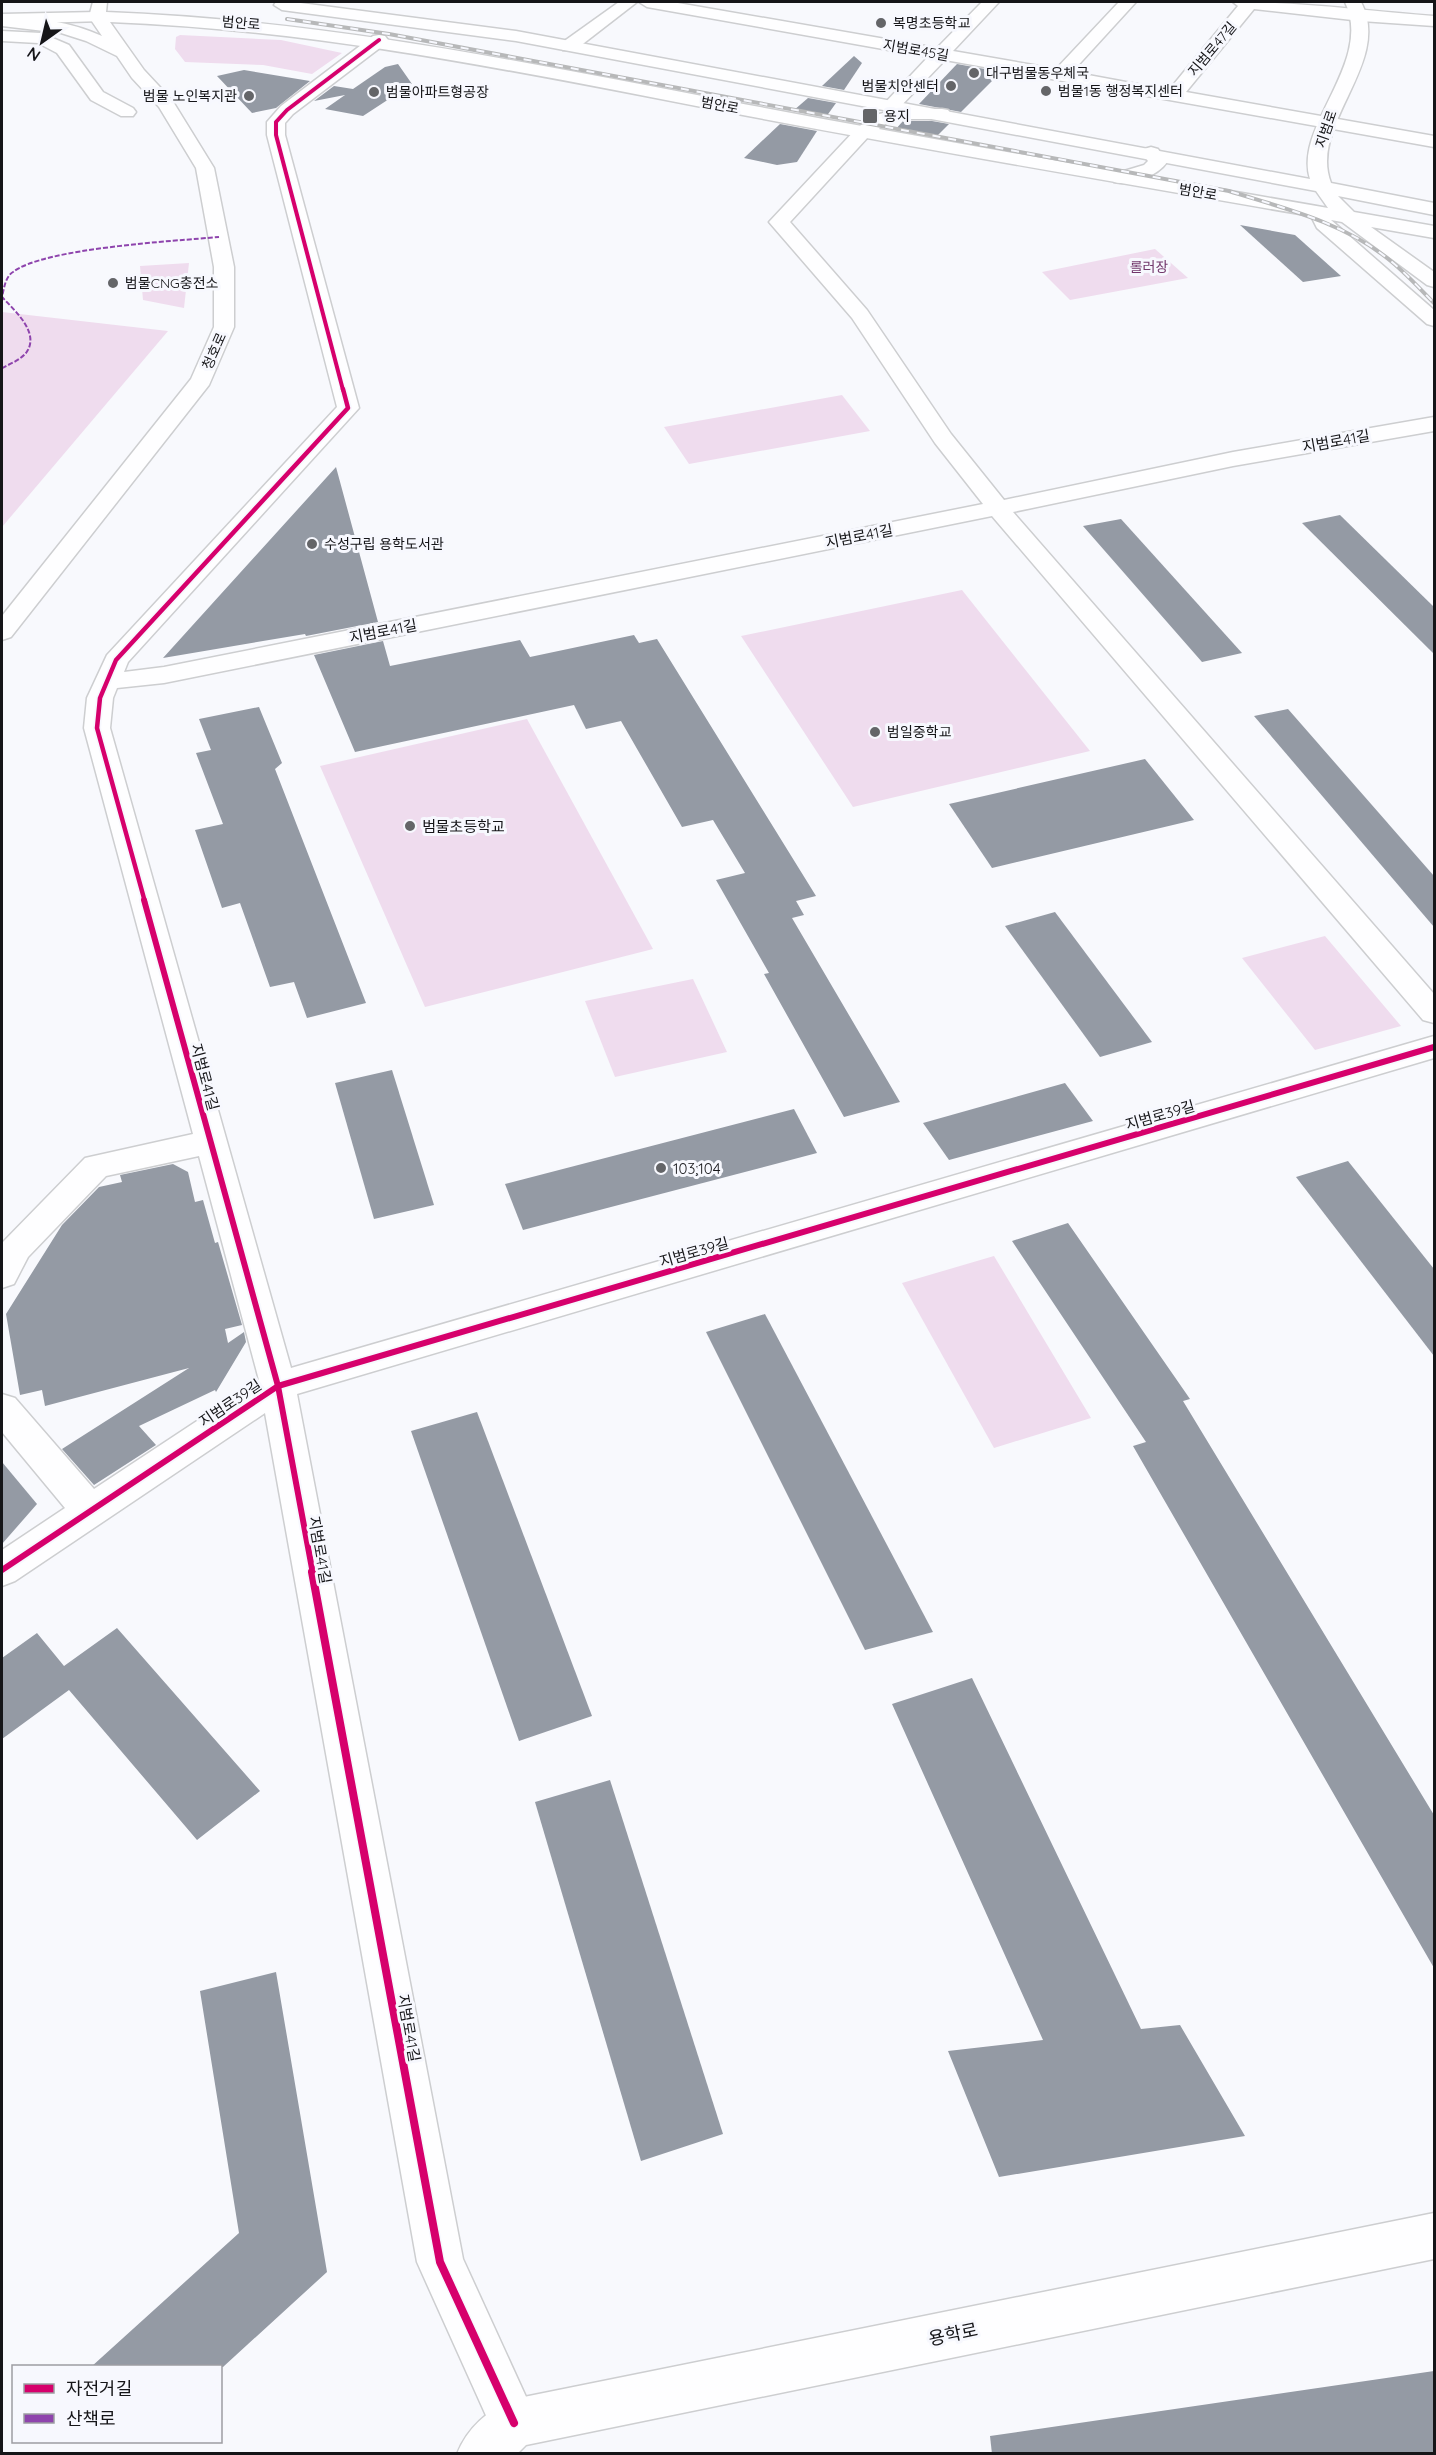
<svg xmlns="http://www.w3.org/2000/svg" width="1436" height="2455" font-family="Quicksand,'Noto Sans KR',sans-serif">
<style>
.green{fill:#efdcee}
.building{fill:#949aa4}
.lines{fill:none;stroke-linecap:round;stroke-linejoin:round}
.minor-casing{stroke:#cdced0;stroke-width:3}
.major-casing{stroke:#cdced0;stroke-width:3}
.highway-casing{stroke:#cdced0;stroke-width:3}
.minor{fill:#fefeff;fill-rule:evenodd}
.major{fill:#fefeff;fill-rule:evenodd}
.highway{fill:#fefeff;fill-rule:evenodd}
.rail-casing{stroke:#b7b8b9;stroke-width:4}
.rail{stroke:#f7f8fe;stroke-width:2;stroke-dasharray:8;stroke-linecap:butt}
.quiet{stroke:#8e44ad;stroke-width:2;stroke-dasharray:5 2;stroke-linecap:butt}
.cycleway-far3-casing{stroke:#f7f8fe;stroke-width:6}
.cycleway-far2-casing{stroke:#f7f8fe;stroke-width:8}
.cycleway-far1-casing{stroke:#f7f8fe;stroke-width:10}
.cycleway-casing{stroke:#f7f8fe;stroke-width:11}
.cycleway-far3{stroke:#d6006c;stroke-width:4}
.cycleway-far2{stroke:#d6006c;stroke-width:4.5}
.cycleway-far1{stroke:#d6006c;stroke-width:6}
.cycleway{stroke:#d6006c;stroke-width:8}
.poi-dot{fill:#646568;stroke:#f7f8fe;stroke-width:2}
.labels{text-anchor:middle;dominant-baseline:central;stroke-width:6;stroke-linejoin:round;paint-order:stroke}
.far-street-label{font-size:14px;fill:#151518;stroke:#f7f8fe}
.far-poi-label{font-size:14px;fill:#151518;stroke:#f7f8fe;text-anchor:start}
.far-park-label{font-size:14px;fill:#72376b;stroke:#f7f8fe}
.street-label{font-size:15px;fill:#151518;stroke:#f7f8fe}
.poi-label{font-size:15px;fill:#151518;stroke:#f7f8fe;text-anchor:start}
.near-street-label{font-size:18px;fill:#151518;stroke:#f7f8fe}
</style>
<rect width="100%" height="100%" fill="#f8f9fd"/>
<g class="green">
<polygon points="180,35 281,40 342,53 312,74 263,65 185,62 175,49 176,37"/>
<polygon points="1155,249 1188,278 1070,300 1042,272"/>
<polygon points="189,263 184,308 143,300 140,266"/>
<polygon points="2,312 168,331 2,527"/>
<polygon points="842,395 870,431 689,464 664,427"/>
<polygon points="962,590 1090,751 853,807 741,636"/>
<polygon points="527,719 653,949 425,1007 320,766"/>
<polygon points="1325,936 1401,1026 1315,1050 1242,958"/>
<polygon points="693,979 727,1052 615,1077 585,1001"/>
<polygon points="994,1256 1091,1418 994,1448 902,1283"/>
</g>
<g class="building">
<polygon points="854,56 862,63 844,90 822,86"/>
<polygon points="398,64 412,84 363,116 325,109 345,95 314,101 334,86 353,89 385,67"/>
<polygon points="957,64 1001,72 961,112 919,104"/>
<polygon points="244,70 310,81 276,108 252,113 217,76"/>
<polygon points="808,98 836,103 826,117 793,111"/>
<polygon points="903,121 932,121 949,124 936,137 895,130"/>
<polygon points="780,124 817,131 797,162 777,165 744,158"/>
<polygon points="1240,225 1295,235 1341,276 1303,282"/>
<polygon points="336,467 378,622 306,636 305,634 163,658"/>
<polygon points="1340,515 1434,607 1434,654 1302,523"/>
<polygon points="1121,519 1242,653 1202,662 1083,526"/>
<polygon points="634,635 639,643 657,639 816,896 796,901 804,915 792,918 900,1102 844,1117 764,974 769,973 716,880 745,873 713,820 682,827 621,721 586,729 574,705 355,752 314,655 383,641 390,666 520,640 530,657"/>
<polygon points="259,707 282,763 275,769 366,1003 307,1018 294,982 270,987 240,903 222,908 195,830 223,824 196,753 211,750 199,719"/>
<polygon points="1288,709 1434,876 1434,927 1254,716"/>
<polygon points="1145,759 1194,820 992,868 949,804"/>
<polygon points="1055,912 1152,1042 1100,1057 1005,926"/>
<polygon points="392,1070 434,1205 374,1219 335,1083"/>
<polygon points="1065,1083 1093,1121 949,1160 923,1123"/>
<polygon points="794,1109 817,1153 523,1230 505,1184"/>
<polygon points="1348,1161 1434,1269 1434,1356 1296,1177"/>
<polygon points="173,1164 188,1172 195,1202 203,1200 215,1243 218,1242 242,1325 225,1329 228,1343 244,1332 246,1342 216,1392 215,1390 139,1426 156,1445 94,1485 62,1449 189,1368 45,1406 42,1390 20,1395 6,1314 62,1225 99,1187 122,1182 120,1175"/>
<polygon points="1068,1223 1190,1399 1183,1401 1434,1815 1434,1968 1133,1446 1146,1442 1012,1241"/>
<polygon points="765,1314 933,1632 865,1650 706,1332"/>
<polygon points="477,1412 592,1716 519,1741 411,1431"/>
<polygon points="2,1462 37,1504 2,1544"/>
<polygon points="117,1628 260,1791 197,1840 69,1690 2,1739 2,1658 37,1633 64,1666"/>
<polygon points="972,1678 1141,2029 1180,2025 1245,2136 999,2177 948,2051 1043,2040 892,1704"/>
<polygon points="610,1780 723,2134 641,2161 535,1802"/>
<polygon points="276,1972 327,2272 223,2367 91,2367 239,2233 200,1991"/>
<polygon points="1434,2371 1434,2454 992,2454 990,2436"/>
</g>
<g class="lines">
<g class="minor-casing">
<g id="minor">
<polygon points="619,2 637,2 575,50 563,50 560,46 563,42"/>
<path d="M639,2H672L937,48L982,2H999L953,51L1056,69L1119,2H1136L1072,72L1169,90L1238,6L1233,2C1300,2 1367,11 1434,16V26L1361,21L1254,9L1186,92L1434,136V147L945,60L898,109H886L883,105L928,57L647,7Z"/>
<polygon points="2,31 41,33 69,45 103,92 133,108 136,112 133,116 121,116 91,100 57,53 38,43 2,41"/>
<polygon points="379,35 385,36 388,40 385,44 293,114 285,123 285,135 359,408 128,662 124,672 164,667 983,504 935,443 852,318 769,222 857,128 875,115 901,109 942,109 948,110 951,114 948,118 942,119 901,119 887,123 869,136 790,222 867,310 951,434 1004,500 1233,452 1434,417 1434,431 1233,466 1013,512 1434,994 1434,1023 1423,1020 992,516 164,683 117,688 113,698 110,728 291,1368 1434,1036 1434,1058 297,1394 463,2259 538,2423 531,2440 514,2447 497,2440 417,2262 265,1413 15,1581 2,1586 2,1550 65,1508 2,1432 2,1394 15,1398 94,1489 259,1380 199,1156 106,1176 28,1257 14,1284 2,1288 2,1243 85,1158 193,1134 84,728 87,698 107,655 337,407 267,135 267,122 281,106 373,36"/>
<path d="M1151,147L1158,149L1167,162C1158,176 1131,186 1114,182L1112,178L1114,174L1144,165L1148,161L1142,153L1144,149Z"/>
</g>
</g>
<g class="major-casing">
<g id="major">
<path d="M93,2H107L106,12C320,20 519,61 728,101C927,139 1128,173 1328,208L1316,191L516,41L282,10L274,5L276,2H293L516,31L1310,179C1293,126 1374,63 1345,2H1361C1393,63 1308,124 1331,183L1434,203V215L1338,196L1354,212L1434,226V238L1371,227L1434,272V287L1427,285L1342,222L1331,220L1434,310V326L1427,324L1317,228L1311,216C1116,182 921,149 727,112C522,72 319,30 110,22L144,70L172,100L214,168L234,267V327L209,385L11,637L2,640V616L191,379L214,327V267L196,168L159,107L132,78L117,56L86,41L61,33L2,26V16C35,17 71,22 102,36L89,17Z"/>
<path d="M1434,2213V2259L526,2445L517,2454H457C467,2428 489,2409 514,2399Z"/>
</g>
</g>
<g class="highway-casing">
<polygon id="highway" points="97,12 105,17 103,21 2,24 2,14"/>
</g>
<use href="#minor" class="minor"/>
<use href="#major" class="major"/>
<use href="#highway" class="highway"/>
<g class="rail-casing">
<path id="rail" d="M287,19L389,34L1229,191C1283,208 1342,222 1387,258C1404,271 1419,288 1434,303"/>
</g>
<use href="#rail" class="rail"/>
<path class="quiet" d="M2,368C10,364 20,360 26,353C41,333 14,310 2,297C4,289 5,277 13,272C44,248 175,241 219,237"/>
<g class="cycleway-far3-casing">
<polyline id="cycleway-far3" points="343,390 276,135 276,122 287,110 379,40"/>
</g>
<g class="cycleway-far2-casing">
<polyline id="cycleway-far2" points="145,902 97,728 100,698 116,660 348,408 343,389"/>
</g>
<g class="cycleway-far1-casing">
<g id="cycleway-far1">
<polyline points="144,900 278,1386 313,1574"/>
<polyline points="2,1570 278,1386 1434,1047"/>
</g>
</g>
<g class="cycleway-casing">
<polyline id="cycleway" points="312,1572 440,2262 514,2423"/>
</g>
<use href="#cycleway-far3" class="cycleway-far3"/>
<use href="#cycleway-far2" class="cycleway-far2"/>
<use href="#cycleway-far1" class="cycleway-far1"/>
<use href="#cycleway" class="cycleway"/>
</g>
<g class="poi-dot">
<circle cx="881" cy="23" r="6"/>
<circle cx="974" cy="73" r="6"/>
<circle cx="951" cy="86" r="6"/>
<circle cx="1046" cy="91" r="6"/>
<circle cx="374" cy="92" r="6"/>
<circle cx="249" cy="96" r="6"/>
<rect x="862" y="108" width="16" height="16" rx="3"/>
<circle cx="113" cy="283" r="6"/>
<circle cx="312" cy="544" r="6"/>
<circle cx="875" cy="732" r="6"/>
<circle cx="410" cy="826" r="6"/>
<circle cx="661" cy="1168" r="6"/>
</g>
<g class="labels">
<g class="far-street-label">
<text transform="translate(241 23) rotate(5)">범안로</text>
<text transform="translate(1212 49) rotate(-50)">지범로47길</text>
<text transform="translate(916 50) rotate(10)">지범로45길</text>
<text transform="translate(720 105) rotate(11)">범안로</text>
<text transform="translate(1326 129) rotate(-71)">지범로</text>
<text transform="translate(1198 192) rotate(10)">범안로</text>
<text transform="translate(214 351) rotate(-66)">청호로</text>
</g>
<g class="far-poi-label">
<text x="893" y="23">복명초등학교</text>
<text x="986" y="73">대구범물동우체국</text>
<text x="939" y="86" text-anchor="end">범물치안센터</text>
<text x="1058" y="91">범물1동 행정복지센터</text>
<text x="386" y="92">범물아파트형공장</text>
<text x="237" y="96" text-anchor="end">범물 노인복지관</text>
<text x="884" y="116">용지</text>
<text x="125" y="283">범물CNG충전소</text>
<text x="324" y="544">수성구립 용학도서관</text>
<text x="887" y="732">범일중학교</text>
</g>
<g class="far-park-label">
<text x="1149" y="267">롤러장</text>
</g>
<g class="street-label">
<text transform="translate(1336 441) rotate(-10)">지범로41길</text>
<text transform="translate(859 536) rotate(-11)">지범로41길</text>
<text transform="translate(383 631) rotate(-11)">지범로41길</text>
<text transform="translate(205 1077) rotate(75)">지범로41길</text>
<text transform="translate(1160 1115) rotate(-16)">지범로39길</text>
<text transform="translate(694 1252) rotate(-16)">지범로39길</text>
<text transform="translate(230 1403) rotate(-34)">지범로39길</text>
<text transform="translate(320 1550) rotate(80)">지범로41길</text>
<text transform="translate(409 2028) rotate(80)">지범로41길</text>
</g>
<g class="poi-label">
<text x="422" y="826">범물초등학교</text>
<text x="673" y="1168">103;104</text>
</g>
<g class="near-street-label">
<text transform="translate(953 2334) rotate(-12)">용학로</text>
</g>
</g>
<rect width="1436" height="2455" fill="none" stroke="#151518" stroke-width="6"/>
<rect x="12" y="2365" width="210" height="78" fill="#f7f8fe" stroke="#9d9da2" stroke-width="1.5"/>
<rect x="24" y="2384" width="30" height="9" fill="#d6006c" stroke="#9d9da2" stroke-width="1.5"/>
<text x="66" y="2395" font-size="18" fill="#151518">자전거길</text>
<rect x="24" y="2414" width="30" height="9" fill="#8e44ad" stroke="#9d9da2" stroke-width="1.5"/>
<text x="66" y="2425" font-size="18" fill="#151518">산책로</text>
<g transform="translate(42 42) rotate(214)" stroke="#f7f8fe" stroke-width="4.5" paint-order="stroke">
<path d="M0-4.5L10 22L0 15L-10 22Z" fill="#151518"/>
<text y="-9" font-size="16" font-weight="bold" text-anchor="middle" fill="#151518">N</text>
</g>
</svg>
